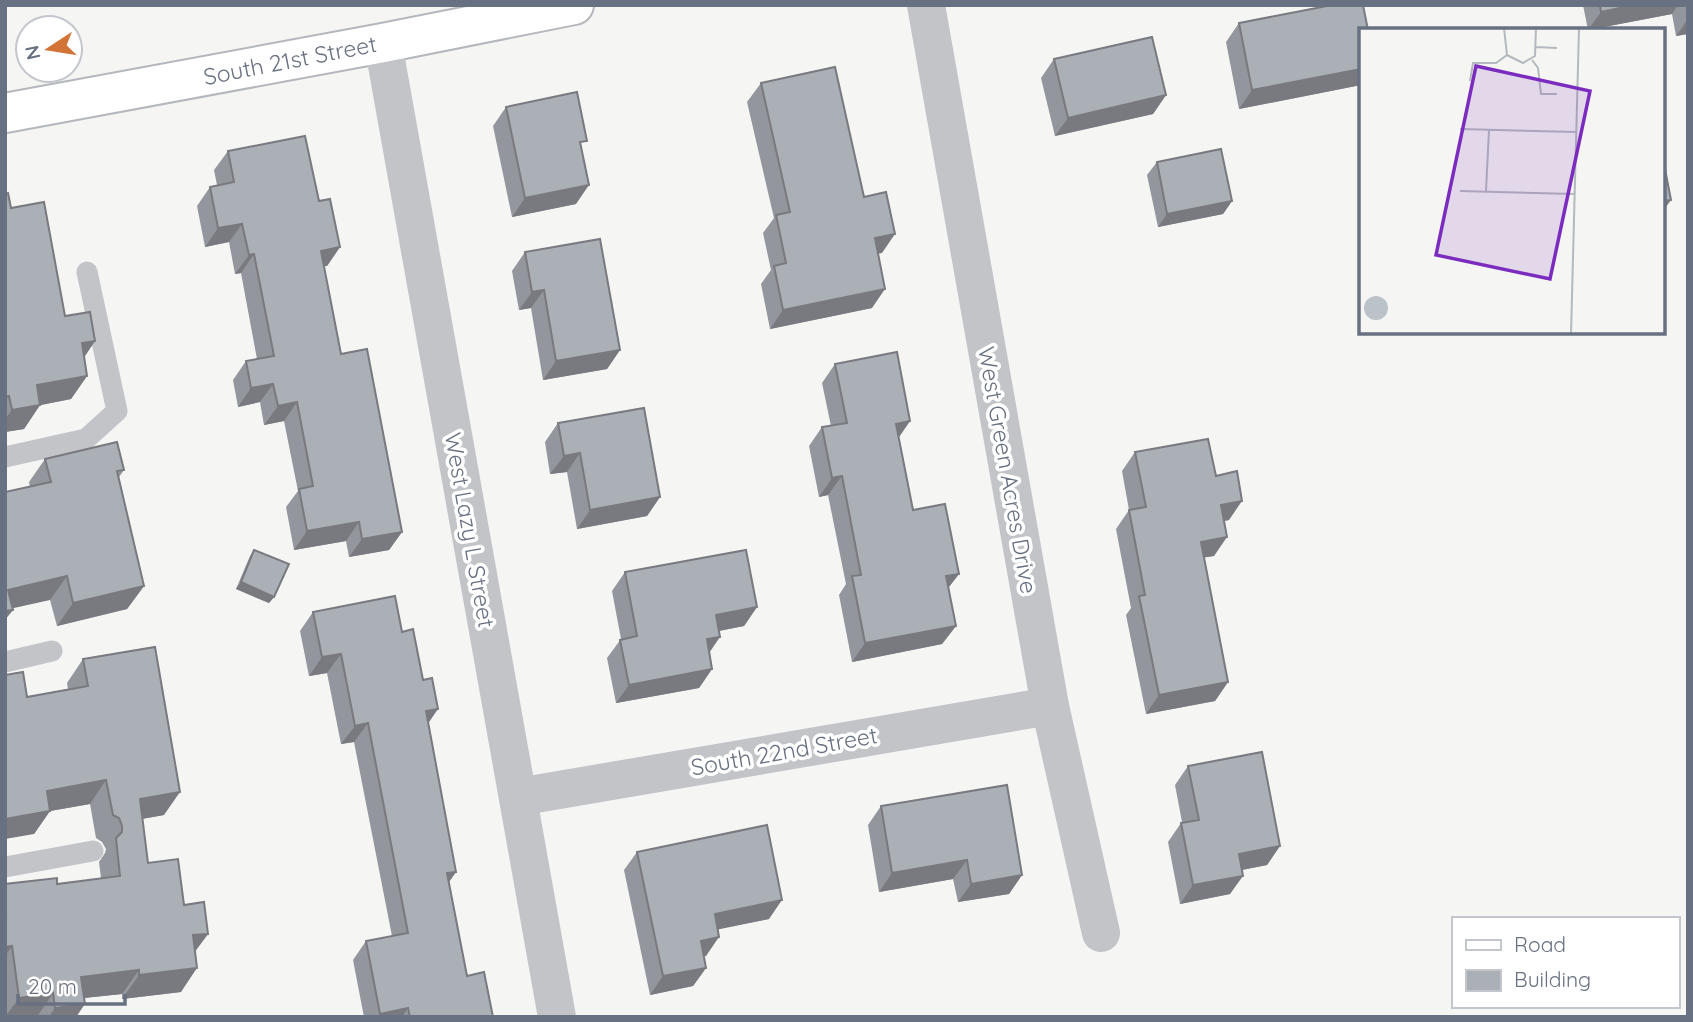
<svg xmlns="http://www.w3.org/2000/svg" width="1693" height="1022" font-family="Quicksand,sans-serif">
<style>
.lines{fill:none;stroke-linecap:round;stroke-linejoin:round}
.secondary-casing{stroke:#b4b7bc;stroke-width:42}
.lane{stroke:#c2c4c8;stroke-width:21}
.street{stroke:#c2c4c8;stroke-width:38}
.secondary{stroke:#fff;stroke-width:38}
.wall{fill:#93969d}
.shaded-wall{fill:#787a7f}
.building{fill:#abafb6;stroke:#787a7f;stroke-width:2}
.labels{text-anchor:middle;dominant-baseline:central;stroke-width:7;stroke-linejoin:round;paint-order:stroke}
.street-label{font-size:23px;fill:#687181;stroke:#fff}
.inset-road{fill:none;stroke:#b4b9be;stroke-width:2}
.view{fill:#7b2cbf;fill-opacity:0.15;stroke:#7b2cbf;stroke-width:3.5}
.inset-edge{fill:none;stroke:#687181;stroke-width:3.5}
</style>
<rect width="100%" height="100%" fill="#f5f6f3"/>
<g class="lines">
<g class="secondary-casing">
<polyline id="secondary" points="5,113 383,43 574,5"/>
</g>
<g class="lane">
<polyline points="5,457 86,439 117,411 87,272"/>
<polyline points="5,662 52,651"/>
<polyline points="5,867 93,851"/>
</g>
<g class="street">
<polyline points="926,5 1050,706 1101,933"/>
<polyline points="383,43 557,1017"/>
<polyline points="518,797 1050,706"/>
</g>
<use href="#secondary" class="secondary"/>
</g>
<g class="wall">
<polygon points="1583,5 1688,5 1688,34 1676,36 1672,14 1588,30"/>
<polygon points="1239,23 1361,30 1361,85 1239,109 1226,42"/>
<polygon points="1054,59 1166,95 1153,114 1055,136 1041,78"/>
<polygon points="761,83 864,197 882,253 878,253 872,308 770,329 761,284 771,270 763,233 774,218 747,102"/>
<polygon points="506,107 582,148 576,204 512,217 493,126"/>
<polygon points="228,151 319,201 340,247 327,266 324,266 341,354 402,532 389,550 349,557 346,541 294,550 286,507 298,491 284,421 264,425 260,402 238,407 233,380 246,361 257,359 241,273 235,274 229,242 205,247 197,206 210,187 217,185 214,170"/>
<polygon points="1157,162 1232,201 1223,214 1158,227 1147,175"/>
<polygon points="5,194 65,316 95,341 84,357 87,376 71,399 40,405 24,429 5,432"/>
<polygon points="525,252 620,350 607,369 543,380 531,308 519,310 512,271"/>
<polygon points="835,364 910,421 898,438 913,510 959,574 948,588 956,626 942,644 852,662 839,595 846,584 828,495 819,497 809,446 822,427 831,426 822,383"/>
<polygon points="558,423 660,497 647,516 577,529 567,472 550,474 545,442"/>
<polygon points="1135,452 1216,476 1229,520 1224,521 1214,556 1204,557 1228,682 1215,701 1146,714 1126,615 1131,608 1116,529 1129,510 1122,471"/>
<polygon points="45,459 124,470 119,477 144,586 127,609 57,626 50,600 29,482"/>
<polygon points="254,550 274,597 269,603 236,589 250,556"/>
<polygon points="625,572 757,607 744,626 719,631 709,653 712,669 699,688 616,703 607,658 621,639 612,591"/>
<polygon points="313,612 402,632 428,723 456,872 449,882 467,976 493,1017 364,1017 353,960 366,941 392,936 354,742 341,744 327,673 309,676 300,631"/>
<polygon points="83,659 164,815 142,819 148,863 208,934 195,951 181,992 122,999 122,994 84,998 76,1017 5,1017 5,884 57,884 101,878 99,862 105,853 106,849 102,842 96,838 90,804 50,811 34,834 27,697 68,689 67,683"/>
<polygon points="1188,766 1280,846 1267,865 1242,870 1230,894 1180,904 1168,842 1181,823 1182,822 1175,785"/>
<polygon points="881,806 1022,875 1009,894 958,902 953,879 879,892 868,825"/>
<polygon points="637,852 769,919 717,929 706,956 704,956 706,968 693,986 650,995 624,870"/>
</g>
<g class="shaded-wall">
<polygon points="1634,5 1678,5 1672,14 1588,30 1601,12"/>
<polygon points="1688,19 1688,34 1676,36"/>
<polygon points="1361,69 1361,85 1239,109 1252,90"/>
<polygon points="1166,95 1153,114 1055,136 1068,118"/>
<polygon points="589,185 576,204 512,217 525,198"/>
<polygon points="1671,200 1663,211 1663,201"/>
<polygon points="1232,201 1223,214 1158,227 1167,214"/>
<polygon points="242,224 229,242 205,247 218,228"/>
<polygon points="895,234 882,253 861,257 875,238"/>
<polygon points="340,247 327,266 308,269 321,251"/>
<polygon points="254,254 241,273 235,274 249,255"/>
<polygon points="885,289 872,308 770,329 783,310"/>
<polygon points="544,290 531,308 519,310 532,292"/>
<polygon points="95,341 79,365 82,343"/>
<polygon points="620,350 607,369 543,380 556,361"/>
<polygon points="87,376 71,399 36,406 40,405 24,429 5,432 5,419 12,410 37,385"/>
<polygon points="273,384 260,402 238,407 251,388"/>
<polygon points="297,402 284,421 264,425 278,406"/>
<polygon points="910,421 897,440 896,424"/>
<polygon points="580,453 567,472 550,474 564,456"/>
<polygon points="842,476 828,495 819,497 832,478"/>
<polygon points="660,497 647,516 577,529 590,510"/>
<polygon points="1242,501 1229,520 1208,524 1221,505"/>
<polygon points="359,522 346,541 294,550 307,531"/>
<polygon points="402,532 389,550 349,557 362,539"/>
<polygon points="1227,537 1214,556 1188,560 1201,542"/>
<polygon points="959,574 945,592 946,576"/>
<polygon points="67,576 50,600 5,610 8,590"/>
<polygon points="241,582 274,597 269,603 236,589"/>
<polygon points="144,586 127,609 57,626 73,603"/>
<polygon points="757,607 744,626 703,634 716,615"/>
<polygon points="13,610 5,620 5,611"/>
<polygon points="956,626 942,644 852,662 865,643"/>
<polygon points="720,637 707,656 707,639"/>
<polygon points="341,654 327,673 309,676 322,657"/>
<polygon points="712,669 699,688 616,703 629,685"/>
<polygon points="1228,682 1215,701 1146,714 1159,695"/>
<polygon points="438,709 425,728 426,711"/>
<polygon points="368,723 354,742 341,744 355,726"/>
<polygon points="106,780 90,804 50,811 34,834 5,839 5,819 47,791"/>
<polygon points="180,792 164,815 124,822 140,799"/>
<polygon points="1280,846 1267,865 1226,873 1239,854"/>
<polygon points="967,860 953,879 879,892 892,873"/>
<polygon points="456,872 443,890 447,873"/>
<polygon points="1022,875 1009,894 958,902 971,884"/>
<polygon points="1243,876 1230,894 1180,904 1193,885"/>
<polygon points="782,900 769,919 701,933 715,914"/>
<polygon points="208,934 191,957 193,935"/>
<polygon points="719,937 706,956 688,959 701,941"/>
<polygon points="12,946 5,956 5,947"/>
<polygon points="197,968 181,992 122,999 139,975"/>
<polygon points="706,968 693,986 650,995 663,976"/>
<polygon points="139,970 122,994 65,1000 81,977"/>
<polygon points="53,993 37,1017 5,1017 19,998"/>
<polygon points="85,1004 76,1017 49,1017 55,1008"/>
<polygon points="408,1008 402,1017 378,1017 380,1014"/>
</g>
<g class="building">
<polygon points="1332,5 1363,5 1368,30 1361,30 1361,69 1252,90 1239,23"/>
<polygon points="1600,5 1634,5 1601,12"/>
<polygon points="1152,37 1166,95 1068,118 1054,59"/>
<polygon points="835,67 864,197 886,192 895,234 875,238 885,289 783,310 774,266 786,263 776,215 790,212 761,83"/>
<polygon points="577,92 587,141 580,142 589,185 525,198 506,107"/>
<polygon points="305,136 319,201 330,199 340,247 321,251 341,354 367,349 402,532 362,539 359,522 307,531 299,489 313,486 297,402 278,406 273,384 251,388 246,361 274,356 254,254 249,255 242,224 218,228 210,187 234,182 228,151"/>
<polygon points="1221,149 1232,201 1167,214 1157,162"/>
<polygon points="1663,159 1671,200 1663,201"/>
<polygon points="8,193 11,208 44,202 65,316 90,312 95,341 82,343 87,376 37,385 40,405 12,410 9,396 5,397 5,194"/>
<polygon points="600,239 620,350 556,361 544,290 532,292 525,252"/>
<polygon points="897,352 910,421 896,424 913,510 945,504 959,574 946,576 956,626 865,643 852,576 861,575 842,476 832,478 822,427 847,423 835,364"/>
<polygon points="644,408 660,497 590,510 580,453 564,456 558,423"/>
<polygon points="1208,439 1216,476 1237,471 1242,501 1221,505 1227,537 1201,542 1228,682 1159,695 1139,596 1145,595 1129,510 1146,507 1135,452"/>
<polygon points="117,442 124,470 117,471 144,586 73,603 67,576 8,590 13,610 5,611 5,492 51,482 45,459"/>
<polygon points="254,550 289,564 274,597 241,582"/>
<polygon points="746,550 757,607 716,615 720,637 707,639 712,669 629,685 620,640 637,636 625,572"/>
<polygon points="395,596 402,632 413,629 423,680 432,678 438,709 426,711 456,872 447,873 467,976 484,972 493,1017 410,1017 408,1008 380,1014 366,941 408,933 368,723 355,726 341,654 322,657 313,612"/>
<polygon points="155,647 180,792 140,799 148,863 178,859 184,905 204,902 208,934 193,935 197,968 139,975 139,970 81,977 85,1004 55,1008 53,993 19,998 12,946 5,947 5,919 6,919 5,910 5,884 57,878 57,884 120,876 116,838 122,832 122,826 119,818 113,815 106,780 47,791 50,811 5,819 5,675 23,672 27,697 88,686 83,659"/>
<polygon points="1262,752 1280,846 1239,854 1243,876 1193,885 1181,823 1199,820 1188,766"/>
<polygon points="1007,785 1022,875 971,884 967,860 892,873 881,806"/>
<polygon points="767,825 782,900 715,914 719,937 701,941 706,968 663,976 637,852"/>
</g>
<g class="labels">
<g class="street-label">
<text transform="translate(290 60) rotate(-11)">South 21st Street</text>
<text transform="translate(1008 470) rotate(80)">West Green Acres Drive</text>
<text transform="translate(470 530) rotate(80)">West Lazy L Street</text>
<text transform="translate(784 751) rotate(-10)">South 22nd Street</text>
</g>
</g>
<g transform="translate(1359 28)">
<rect width="306" height="306" fill="#f5f6f3"/>
<path d="M5 280a12 12 0 1 1 24 0a12 12 0 1 1-24 0Z" fill="#bbc3c8"/>
<path class="inset-road" d="M145,0L148,27L164,35L176,28L177,0M177,19L198,20M173,32L179,40L182,66H198M111,53L114,35H137L148,27M101,101L217,104M101,163L216,166M127,163L130,102M212,306L220,0"/>
<path class="view" d="M117,38L231,63L191,251L77,227Z"/>
<rect width="306" height="306" class="inset-edge"/>
</g>
<rect width="1693" height="1022" fill="none" stroke="#687181" stroke-width="14"/>
<rect x="1452" y="917" width="228" height="91" fill="#ffffff" stroke="#c3c6cd" stroke-width="2"/>
<rect x="1466" y="940" width="35" height="10" fill="#ffffff" stroke="#c3c6cd" stroke-width="2"/>
<text x="1514" y="952" font-size="21" fill="#687181">Road</text>
<rect x="1466" y="970" width="35" height="21" fill="#abafb6" stroke="#c3c6cd" stroke-width="2"/>
<text x="1514" y="987" font-size="21" fill="#687181">Building</text>
<g transform="translate(49 49) rotate(258)"><circle r="33" fill="#ffffff" stroke="#c3c6cd" stroke-width="2"/>
<path d="M0-5L12 26L0 18L-12 26Z" fill="#d27437"/>
<text y="-10" font-size="19" font-weight="bold" text-anchor="middle" fill="#687181">N</text>
</g>
<path d="M18 994v10h107v-10" fill="none" stroke="#687181" stroke-width="3.5"/>
<text x="28" y="994" font-size="21" fill="#687181" stroke="#ffffff" stroke-width="5" paint-order="stroke">20 m</text>
</svg>
